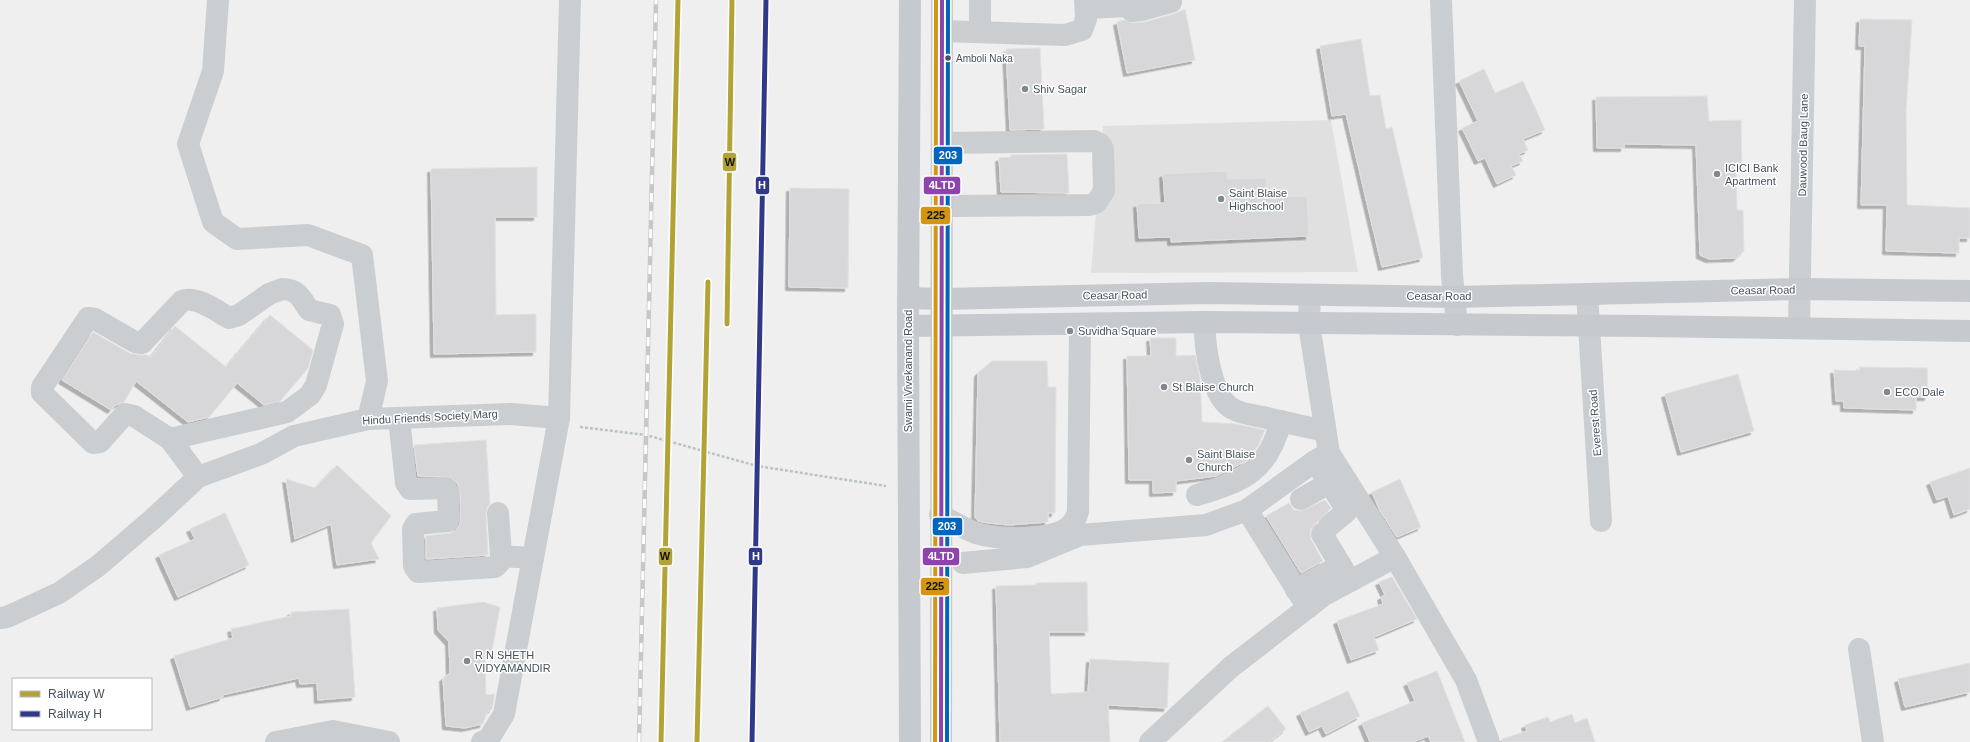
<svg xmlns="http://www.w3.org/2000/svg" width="1970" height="742" font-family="Helvetica,sans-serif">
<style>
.education{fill:#e1e0e1}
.building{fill:#d7d7d9;stroke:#e1e1e2;filter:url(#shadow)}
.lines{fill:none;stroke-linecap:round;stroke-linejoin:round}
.path{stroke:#b7c4c1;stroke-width:2.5;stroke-dasharray:3 2;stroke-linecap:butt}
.minor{stroke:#cbced0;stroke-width:22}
.major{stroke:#c6cace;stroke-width:22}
.rail-casing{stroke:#c5c7c9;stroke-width:4.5}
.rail{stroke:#fff;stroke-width:3;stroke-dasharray:9;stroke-linecap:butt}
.bus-1-casing{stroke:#fff;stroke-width:7}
.bus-2-casing{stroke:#fff;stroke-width:7}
.bus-3-casing{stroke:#fff;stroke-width:7}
.bus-1{stroke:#8e44ad;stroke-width:4}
.bus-2{stroke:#0065bd;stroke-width:4}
.bus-3{stroke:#d39513;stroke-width:4}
.rail-1-casing{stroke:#fff;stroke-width:8}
.rail-2-casing{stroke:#fff;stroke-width:8}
.rail-1{stroke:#b1a335;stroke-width:5}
.rail-2{stroke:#303888;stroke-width:5}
.bus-dot{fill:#45515d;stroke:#fff;stroke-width:1.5}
.poi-dot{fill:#818890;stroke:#fff;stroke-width:1.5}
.labels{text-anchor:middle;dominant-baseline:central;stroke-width:3;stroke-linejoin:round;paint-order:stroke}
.bus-label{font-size:10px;fill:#45515d;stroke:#fff;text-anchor:start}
.poi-label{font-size:11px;fill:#45515d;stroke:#fff;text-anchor:start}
.street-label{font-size:11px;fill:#45515d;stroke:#fff}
.line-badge{stroke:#fff;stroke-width:1.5}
.badge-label{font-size:11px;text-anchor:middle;font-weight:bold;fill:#fff}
.pale-badge-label{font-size:11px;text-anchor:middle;font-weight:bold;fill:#111}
</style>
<defs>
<filter id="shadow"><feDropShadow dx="-3.5" dy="3.5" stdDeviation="0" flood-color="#0004"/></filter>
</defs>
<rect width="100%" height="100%" fill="#f0efef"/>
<polygon class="education" points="1331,120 1358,272 1091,273 1103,126"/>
<g class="building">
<polygon points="1185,9 1195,60 1127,73 1117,22 1124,20 1133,23 1145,22 1174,14"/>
<polygon points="1860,19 1912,20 1906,111 1907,205 1970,208 1970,238 1959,238 1959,253 1886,251 1887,205 1861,205 1865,46 1859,46"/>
<polygon points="1361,39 1370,96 1380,95 1386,129 1392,127 1423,258 1382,267 1346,114 1332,116 1320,46"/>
<polygon points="1040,48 1044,129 1010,130 1006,49"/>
<polygon points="1484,69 1495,93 1523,81 1545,130 1523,139 1528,150 1519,154 1523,161 1511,166 1516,175 1497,184 1485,158 1478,161 1462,128 1478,121 1459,81"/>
<polygon points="1707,96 1709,121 1741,120 1742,169 1736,169 1737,210 1743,210 1744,251 1736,258 1709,259 1700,255 1696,145 1624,144 1624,148 1597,148 1596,97"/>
<polygon points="1067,154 1069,193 1001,192 999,158 1011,157 1011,155"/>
<polygon points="537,167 537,217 495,217 496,315 536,314 536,352 434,354 431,169"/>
<polygon points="1227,171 1228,179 1266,178 1267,197 1307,196 1309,236 1171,242 1171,237 1139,238 1137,204 1165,203 1163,174"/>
<polygon points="790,188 849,189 848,288 789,287"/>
<polygon points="270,315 313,350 308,368 280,401 264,405 237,383 209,417 188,422 136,381 124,402 116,405 111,410 62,380 93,332 129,353 140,355 147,355 151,357 175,326 226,367"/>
<polygon points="1150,338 1176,338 1176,356 1195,355 1200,378 1202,422 1236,424 1265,430 1258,446 1244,462 1216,476 1176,481 1176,492 1153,493 1153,480 1129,480 1127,356 1151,356"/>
<polygon points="992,361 1047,361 1048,387 1056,387 1055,513 1048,513 1048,522 1009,525 988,523 978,521 975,517 978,373"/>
<polygon points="1859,367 1927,368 1928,397 1916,397 1916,410 1844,408 1844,401 1836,401 1834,370 1860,371"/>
<polygon points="1738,374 1754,431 1681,452 1665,394"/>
<polygon points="486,440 490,504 487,508 486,514 488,555 426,559 426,536 450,533 456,531 460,524 461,516 460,492 458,484 450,477 418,476 414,445"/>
<polygon points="337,465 391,516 371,543 379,559 337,565 331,524 295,539 286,479 315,488"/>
<polygon points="1970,468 1970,509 1954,515 1948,496 1937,500 1930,482"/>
<polygon points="1400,479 1421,527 1397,537 1380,511 1372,492"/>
<polygon points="1325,500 1331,508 1311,528 1310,534 1311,540 1323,561 1301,573 1266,516 1289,503 1294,510 1301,511"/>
<polygon points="225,513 249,565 178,597 159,555 195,539 190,529"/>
<polygon points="1392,577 1417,619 1374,637 1379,650 1351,660 1337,621 1383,604 1381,597 1385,595 1379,582"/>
<polygon points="1087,582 1088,632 1049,632 1051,694 1088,692 1090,659 1169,663 1167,708 1108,705 1110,742 1000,742 996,586 1036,585 1036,583"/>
<polygon points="483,602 500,607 492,651 485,655 486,695 495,694 492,709 487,712 483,724 465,728 446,726 443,678 450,673 449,642 438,630 437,608"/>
<polygon points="349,609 355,697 318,700 317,683 300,684 299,678 222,695 223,697 190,707 174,656 233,638 231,629 291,616 291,612"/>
<polygon points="1970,663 1970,692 1905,707 1898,679"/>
<polygon points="1437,671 1465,742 1431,742 1428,736 1413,742 1370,742 1362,723 1415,701 1407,683"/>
<polygon points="1348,691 1360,716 1326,734 1322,726 1309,732 1300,713"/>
<polygon points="1268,706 1286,729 1269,742 1222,742"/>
<polygon points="1572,714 1575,723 1587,718 1595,742 1503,742 1502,739 1527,731 1525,725 1548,717 1550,722"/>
</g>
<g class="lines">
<polyline class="path" points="580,427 646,435 757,466 886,486"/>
<g class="minor">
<polyline points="218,0 213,71 188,144 213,222 237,239 308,235 362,255 377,381 368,419"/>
<polyline points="1441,0 1452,275 1457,325"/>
<polyline points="1128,6 1132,11 1142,10 1171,2"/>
<polyline points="1086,8 1128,6 1136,0"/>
<polyline points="942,31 1065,35 1082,30 1086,19 1085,0"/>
<polyline points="980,32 980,0"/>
<polyline points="942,143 1094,141 1100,144 1103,149 1104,191 1096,203 1089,205 943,206"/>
<path d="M282,289C298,289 301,298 309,310L330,315L333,324L316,385L310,395L287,412L170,439L134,416L125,414L100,442L93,443L42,393V387L88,318L95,319L135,342L142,343L182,301C196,295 217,311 229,318L239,315L269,294Z"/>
<polyline points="1587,294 1601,521"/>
<polyline points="1310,295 1309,324 1329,453 1395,557 1466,680 1489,742"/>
<path d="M1205,322C1204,345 1211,398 1233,409C1242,414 1253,415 1263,417C1283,422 1304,426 1325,431"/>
<polyline points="1799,328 1805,0"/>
<polyline points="399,418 406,483 410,489 445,488 448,492 449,517 448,521 416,524 413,529 414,566 418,572 495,567 500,562 501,556 533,558"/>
<polyline points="170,439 198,477"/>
<polyline points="1315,461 1345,507 1346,512 1329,526"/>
<path d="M1197,495C1243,481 1268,472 1281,421"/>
<polyline points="1301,499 1329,483"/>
<polyline points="1247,510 1308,608"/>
<polyline points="498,513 501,556"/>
<path d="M940,515C952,521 964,529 976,533C998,540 1046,541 1066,529C1072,525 1076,519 1078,512L1080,325"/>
<polyline points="1322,534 1350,581"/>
<polyline points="963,563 1027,557 1080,535 1206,525 1247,510 1315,461 1329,453"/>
<polyline points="1296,590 1341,565"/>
<polyline points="0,618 7,617 59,593 98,566 154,518 198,477 261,454 294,436 368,419 511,414 559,418"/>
<polyline points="1859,649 1873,742"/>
<polyline points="276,742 333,731 389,742"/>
<polyline points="482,742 488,740 504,714 559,418 570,0"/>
<polyline points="1150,742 1231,667 1324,595 1395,557"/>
</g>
<g class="major">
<polyline points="908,298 943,299 1208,293 1455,297 1801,289 1970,291"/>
<polyline points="908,326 1205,322 1644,326 1970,331"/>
<polyline points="910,742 908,326 910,0"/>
<polyline points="941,742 942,0"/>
</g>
<g class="rail-casing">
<polyline id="rail" points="639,742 656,0"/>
</g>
<use href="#rail" class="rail"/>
<g class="bus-1-casing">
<polyline id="bus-1" points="941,742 942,0"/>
</g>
<g class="bus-2-casing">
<polyline id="bus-2" points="947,742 948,0"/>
</g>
<g class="bus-3-casing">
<polyline id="bus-3" points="935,742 936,0"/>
</g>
<use href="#bus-1" class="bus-1"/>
<use href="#bus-2" class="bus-2"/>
<use href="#bus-3" class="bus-3"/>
<g class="rail-1-casing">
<g id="rail-1">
<polyline points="727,324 732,0"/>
<polyline points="661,742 678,0"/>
<polyline points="697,742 708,282"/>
</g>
</g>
<g class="rail-2-casing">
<polyline id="rail-2" points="752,742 766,0"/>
</g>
<use href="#rail-1" class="rail-1"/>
<use href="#rail-2" class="rail-2"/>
</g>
<circle class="bus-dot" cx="948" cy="58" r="3.5"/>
<g class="poi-dot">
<circle cx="1025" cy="89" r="4"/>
<circle cx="1717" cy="174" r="4"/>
<circle cx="1221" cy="199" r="4"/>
<circle cx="1070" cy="331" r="4"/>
<circle cx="1164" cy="387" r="4"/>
<circle cx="1887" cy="392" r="4"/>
<circle cx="1189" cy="460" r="4"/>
<circle cx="467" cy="661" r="4"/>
</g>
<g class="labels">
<g class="bus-label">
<text x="956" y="58">Amboli Naka</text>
</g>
<g class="poi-label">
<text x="1033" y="89">Shiv Sagar</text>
<text x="1725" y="168">ICICI Bank<tspan x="1725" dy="13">Apartment</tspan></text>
<text x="1229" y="193">Saint Blaise<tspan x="1229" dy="13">Highschool</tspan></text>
<text x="1078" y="331">Suvidha Square</text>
<text x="1172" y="387">St Blaise Church</text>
<text x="1895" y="392">ECO Dale</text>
<text x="1197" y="454">Saint Blaise<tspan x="1197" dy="13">Church</tspan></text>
<text x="475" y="655">R N SHETH<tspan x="475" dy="13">VIDYAMANDIR</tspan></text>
</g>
<g class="street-label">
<text transform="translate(1803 145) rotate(-89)">Dauwood Baug Lane</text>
<text transform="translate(1763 290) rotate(-1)">Ceasar Road</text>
<text transform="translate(1115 295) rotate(-1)">Ceasar Road</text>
<text x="1439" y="296">Ceasar Road</text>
<text transform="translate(908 371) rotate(-90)">Swami Vivekanand Road</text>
<text transform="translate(430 417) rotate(-3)">Hindu Friends Society Marg</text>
<text transform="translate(1595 423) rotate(-94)">Everest Road</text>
</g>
</g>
<g class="line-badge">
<rect x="933" y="146" width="30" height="19" rx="4" fill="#0065bd"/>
<rect x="722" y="152" width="15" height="20" rx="4" fill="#b1a335"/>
<rect x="923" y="176" width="38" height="19" rx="4" fill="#8e44ad"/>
<rect x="755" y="176" width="15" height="19" rx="4" fill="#303888"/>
<rect x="920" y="206" width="31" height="19" rx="4" fill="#d39513"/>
<rect x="932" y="517" width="31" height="19" rx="4" fill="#0065bd"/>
<rect x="658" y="547" width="15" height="19" rx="4" fill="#b1a335"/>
<rect x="748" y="547" width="15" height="19" rx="4" fill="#303888"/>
<rect x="922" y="547" width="38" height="19" rx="4" fill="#8e44ad"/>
<rect x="920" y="577" width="30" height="19" rx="4" fill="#d39513"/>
</g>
<g class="badge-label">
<text x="948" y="159">203</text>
<text x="942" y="189">4LTD</text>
<text x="762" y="189">H</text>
<text x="947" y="530">203</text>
<text x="756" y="560">H</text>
<text x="941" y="560">4LTD</text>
</g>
<g class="pale-badge-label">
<text x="730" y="166">W</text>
<text x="936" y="219">225</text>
<text x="665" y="560">W</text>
<text x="935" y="590">225</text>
</g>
<rect x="12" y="678" width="140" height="52" fill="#ffffff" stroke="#b5b9be"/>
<rect x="20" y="691" width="20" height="6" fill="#b1a335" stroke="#b5b9be"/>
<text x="48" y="698" font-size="12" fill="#45515d">Railway W</text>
<rect x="20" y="711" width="20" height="6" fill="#303888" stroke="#b5b9be"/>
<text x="48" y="718" font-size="12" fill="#45515d">Railway H</text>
</svg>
